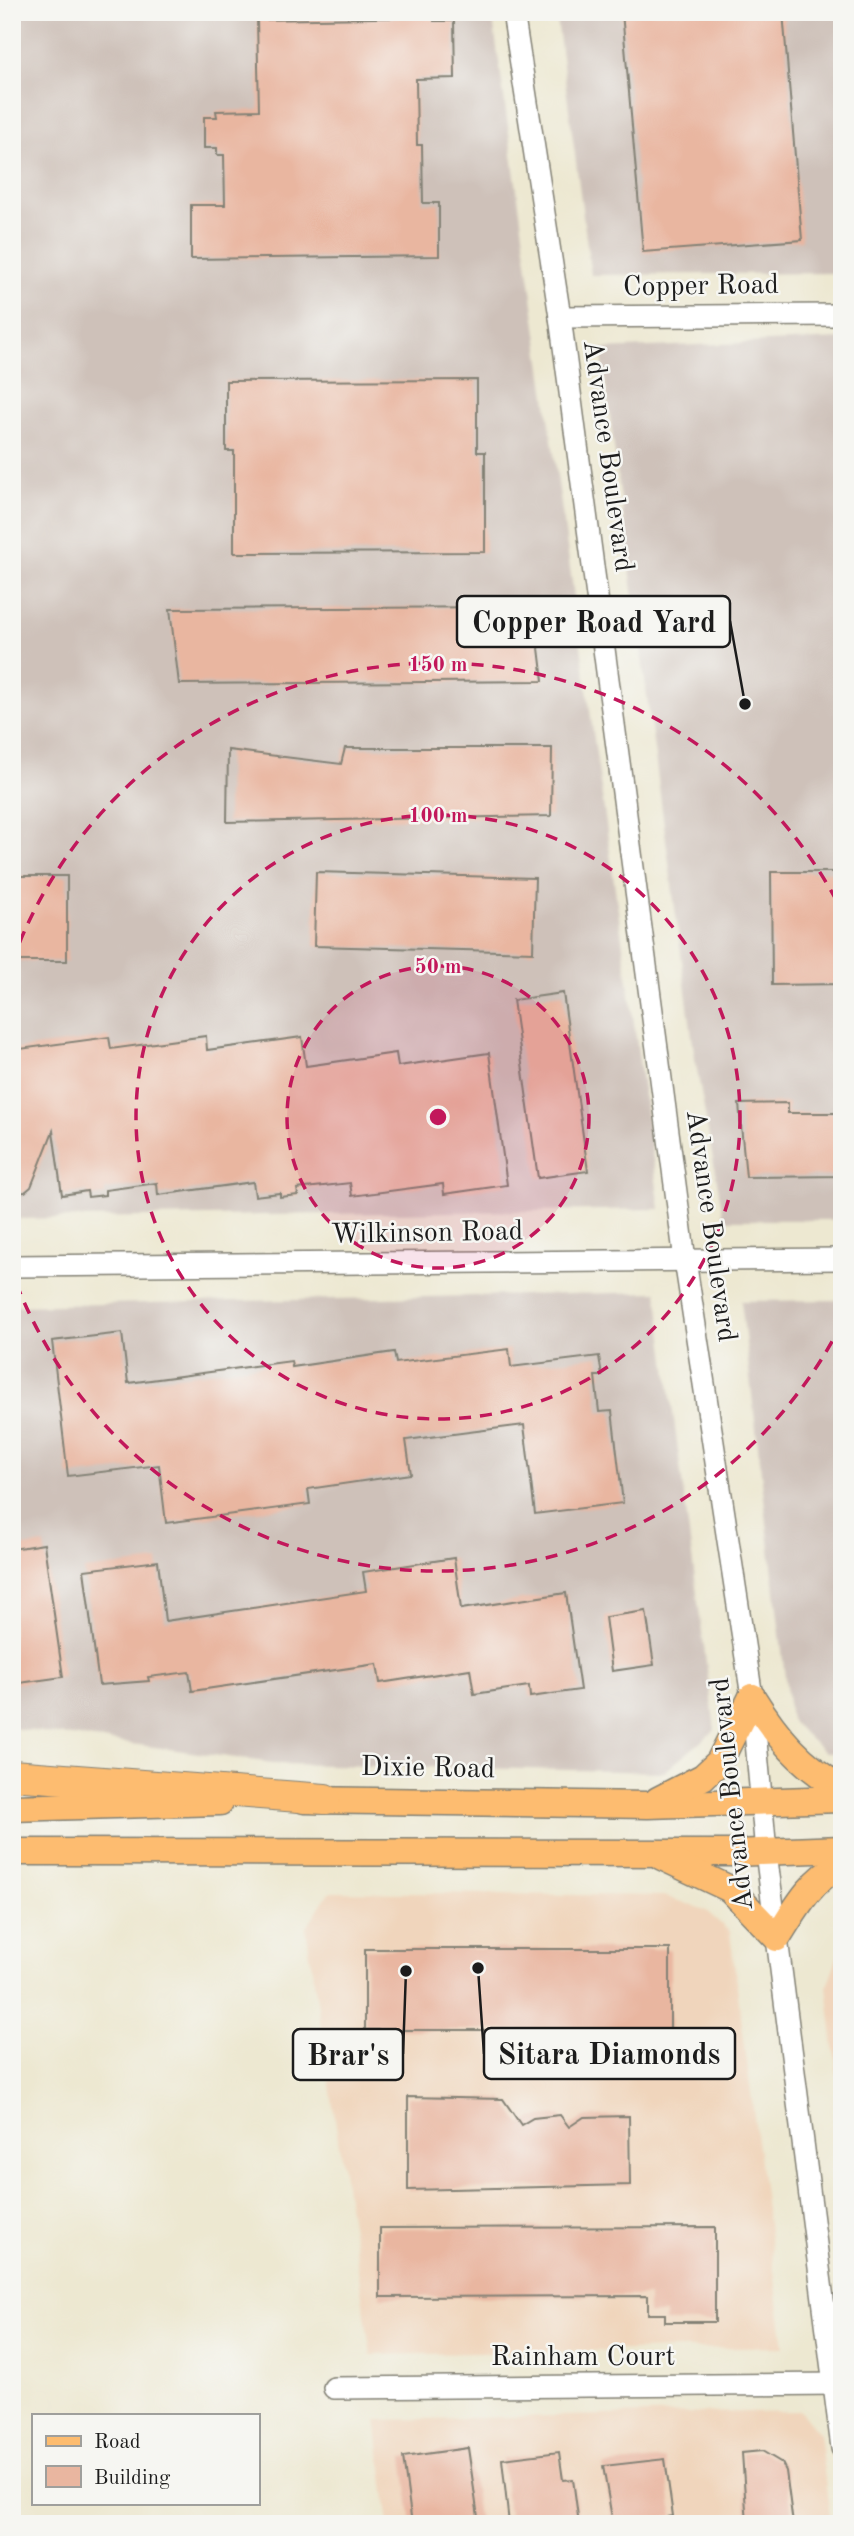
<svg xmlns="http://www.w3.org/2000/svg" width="854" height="2536" font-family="'Old Standard TT',serif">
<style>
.built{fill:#f0d5bc}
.industrial{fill:#cec1b9}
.building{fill:#e9b6a0}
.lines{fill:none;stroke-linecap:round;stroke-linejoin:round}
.minor-casing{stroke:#848276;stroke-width:24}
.major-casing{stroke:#848276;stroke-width:29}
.highway-casing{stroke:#848276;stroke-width:32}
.minor{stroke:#fff;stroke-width:21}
.major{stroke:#fdbc6f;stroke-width:26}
.highway{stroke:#fdbc6f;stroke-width:30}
.ring{fill:none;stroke:#c2185b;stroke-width:3.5;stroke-dasharray:12 9}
.labels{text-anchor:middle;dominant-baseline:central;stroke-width:5;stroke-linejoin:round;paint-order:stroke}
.street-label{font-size:28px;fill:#1c1c1c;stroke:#f6f6f2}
.centre{fill:#c2185b;stroke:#f6f6f2;stroke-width:3.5}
.ring-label{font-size:21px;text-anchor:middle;font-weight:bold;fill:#c2185b;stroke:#f6f6f2;stroke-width:5;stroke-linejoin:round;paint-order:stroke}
.leader{fill:none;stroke:#1c1c1c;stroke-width:2.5}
.callout-dot{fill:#1c1c1c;stroke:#f6f6f2;stroke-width:2.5}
.callout{fill:#f6f6f2;stroke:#1c1c1c;stroke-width:2.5}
.callout-label{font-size:30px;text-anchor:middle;font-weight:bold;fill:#1c1c1c}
</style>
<rect width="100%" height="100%" fill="#f6f6f2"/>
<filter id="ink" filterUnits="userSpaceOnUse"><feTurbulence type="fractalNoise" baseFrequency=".0143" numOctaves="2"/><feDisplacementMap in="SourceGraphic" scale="14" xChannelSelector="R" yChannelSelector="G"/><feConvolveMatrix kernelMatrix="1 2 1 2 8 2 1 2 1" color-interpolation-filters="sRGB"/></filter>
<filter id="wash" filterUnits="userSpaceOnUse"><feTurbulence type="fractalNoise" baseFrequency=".00686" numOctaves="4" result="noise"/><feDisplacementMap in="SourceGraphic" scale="28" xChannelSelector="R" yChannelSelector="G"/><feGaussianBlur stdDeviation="1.57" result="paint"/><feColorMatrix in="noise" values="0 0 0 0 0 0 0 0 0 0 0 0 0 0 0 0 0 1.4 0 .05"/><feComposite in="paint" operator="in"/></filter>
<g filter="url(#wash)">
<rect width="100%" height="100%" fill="#ede8d1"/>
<g class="built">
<polygon points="329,1892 664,1896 705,1910 730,1932 784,2347 371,2355 306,1928"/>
<polygon points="842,1944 842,2117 827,1986"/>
<polygon points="800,2411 819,2434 831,2524 389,2524 376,2420"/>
</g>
<g class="industrial">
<polygon points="12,12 492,12 660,1209 12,1219"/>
<polygon points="556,12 842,12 842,273 591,275"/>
<polygon points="842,339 842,1220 724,1220 695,1059 601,349"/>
<polygon points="657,1292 715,1730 664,1772 280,1764 12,1728 12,1306"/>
<polygon points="842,1300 842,1753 825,1753 790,1720 741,1301"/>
</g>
<g id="blocks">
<g class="building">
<polygon points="622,12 783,12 802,240 643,252"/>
<polygon points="434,17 434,21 454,21 455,78 416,79 417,145 422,145 423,203 439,203 439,256 191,259 191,205 225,205 224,155 217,155 217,148 204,148 204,117 217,117 216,111 259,110 257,20"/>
<polygon points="477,380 477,452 485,452 485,552 234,553 234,451 226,451 226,381"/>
<polygon points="534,607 543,681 179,684 170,609"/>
<polygon points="345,748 552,748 551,816 227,822 228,750 341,764"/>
<polygon points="316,872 535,878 533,952 314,946"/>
<polygon points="771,872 842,872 842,984 772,985"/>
<rect x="12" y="876" width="55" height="85"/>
<polygon points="563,993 588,1171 538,1178 513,1000"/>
<polygon points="206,1036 207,1050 302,1037 306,1066 396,1053 398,1066 489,1053 507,1185 444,1194 443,1184 352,1196 350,1183 297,1189 298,1195 280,1197 280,1193 255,1196 253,1182 158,1195 157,1183 105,1190 105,1195 88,1197 87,1191 62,1195 53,1131 31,1187 25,1192 12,1193 12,1050 109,1037 111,1049"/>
<polygon points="788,1103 788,1113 842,1113 842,1176 746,1177 739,1104"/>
<polygon points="122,1333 128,1383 291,1361 292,1367 394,1352 396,1363 509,1349 511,1367 599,1356 602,1376 595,1376 599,1412 612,1411 623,1503 535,1514 524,1425 406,1440 411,1474 308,1489 310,1504 166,1523 159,1465 68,1476 52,1341"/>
<polygon points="44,1544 63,1677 12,1684 12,1549"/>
<polygon points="454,1558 461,1609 566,1593 580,1690 530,1697 529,1686 474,1694 470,1669 380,1683 377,1664 192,1691 189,1672 148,1677 149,1681 99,1685 84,1570 158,1561 165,1621 366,1591 363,1572"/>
<polygon points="646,1611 654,1665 612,1671 605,1617"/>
<polygon points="365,1949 670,1949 670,2053 613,2053 613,2030 365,2030"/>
<polygon points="408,2097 503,2099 521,2125 533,2118 560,2115 569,2127 584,2117 629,2116 630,2185 408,2190"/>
<polygon points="715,2227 715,2322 665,2322 665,2314 648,2314 648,2296 380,2297 380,2228"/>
<polygon points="468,2448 479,2524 412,2524 403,2457"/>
<polygon points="762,2451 782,2463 786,2471 793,2524 747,2524 742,2453"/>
<polygon points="559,2452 563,2480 573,2479 579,2524 509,2524 502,2459"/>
<polygon points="665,2459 673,2516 613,2524 603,2466"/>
</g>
</g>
</g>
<g filter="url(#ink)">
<use href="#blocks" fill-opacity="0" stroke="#848276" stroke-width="2"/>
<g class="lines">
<g class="minor-casing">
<g id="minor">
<polyline points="513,12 560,317 685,1260 752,1697 766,1852 842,2448"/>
<polyline points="560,317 842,315"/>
<polyline points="12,1266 842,1259"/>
<polyline points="334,2388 842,2384"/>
</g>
</g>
<g class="major-casing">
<g id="major">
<path d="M752,1697C777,1737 801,1765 842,1789"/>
<polyline points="304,1800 648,1805 842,1799"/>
<polyline points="658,1800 703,1777 719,1762 752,1697"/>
<polyline points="12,1808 220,1802"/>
<polyline points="12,1852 734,1853 842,1849"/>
<path d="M662,1857L730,1889L777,1938C796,1908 810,1881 842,1864"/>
</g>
</g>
<g class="highway-casing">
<polyline id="highway" points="12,1775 325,1799"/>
</g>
<use href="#minor" class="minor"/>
<use href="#major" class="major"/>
<use href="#highway" class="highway"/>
</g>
</g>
<circle cx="438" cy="1117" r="151" fill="#c2185b" fill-opacity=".12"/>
<g class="ring">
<circle cx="438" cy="1117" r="151"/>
<circle cx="438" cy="1117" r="302"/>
<path d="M842 1323A453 453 0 0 1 12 1272M12 962A453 453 0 0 1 842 911"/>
</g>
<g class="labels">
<g class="street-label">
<text transform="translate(701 287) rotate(-1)">Copper Road</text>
<text transform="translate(607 456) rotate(82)">Advance Boulevard</text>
<text transform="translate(710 1226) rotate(82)">Advance Boulevard</text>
<text transform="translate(427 1234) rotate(-1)">Wilkinson Road</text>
<text transform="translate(428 1769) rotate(1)">Dixie Road</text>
<text transform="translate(733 1794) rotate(-96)">Advance Boulevard</text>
<text x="583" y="2358">Rainham Court</text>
</g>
</g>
<circle cx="438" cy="1117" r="10" class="centre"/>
<g class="ring-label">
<text x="438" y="671">150 m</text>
<text x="438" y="822">100 m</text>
<text x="438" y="973">50 m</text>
</g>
<path class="leader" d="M745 704L730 621M478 1968L484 2054M406 1971L403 2054"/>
<g class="callout-dot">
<circle cx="745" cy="704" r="7"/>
<circle cx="478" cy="1968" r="7"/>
<circle cx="406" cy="1971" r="7"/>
</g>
<g class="callout">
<rect x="457" y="596" width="273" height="51" rx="7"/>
<rect x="484" y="2028" width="251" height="51" rx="7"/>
<rect x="293" y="2029" width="110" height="51" rx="7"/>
</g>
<g class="callout-label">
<text x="594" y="632">Copper Road Yard</text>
<text x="609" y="2064">Sitara Diamonds</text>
<text x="348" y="2065">Brar's</text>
</g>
<rect width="854" height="2536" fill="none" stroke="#f6f6f2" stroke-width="42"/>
<rect x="32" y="2414" width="228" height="91" fill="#f6f6f2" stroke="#9f9f9c" stroke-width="2"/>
<rect x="46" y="2436" width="35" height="10" fill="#fdbc6f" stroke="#9f9f9c" stroke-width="2"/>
<text x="94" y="2448" font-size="21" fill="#1c1c1c">Road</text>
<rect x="46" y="2466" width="35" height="21" fill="#e9b6a0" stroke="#9f9f9c" stroke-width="2"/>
<text x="94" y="2484" font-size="21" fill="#1c1c1c">Building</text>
</svg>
